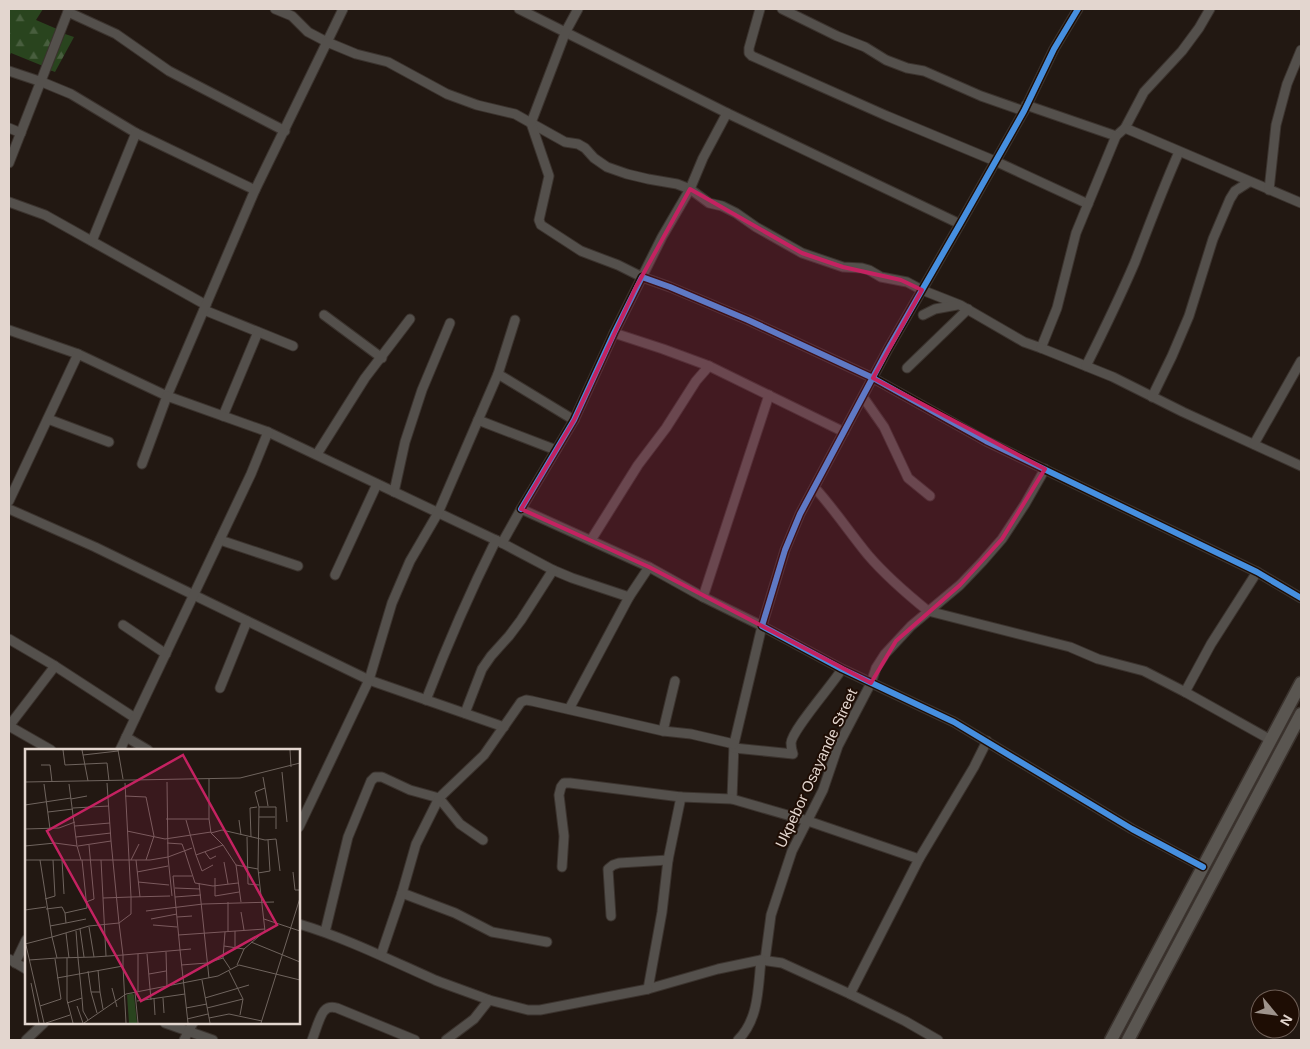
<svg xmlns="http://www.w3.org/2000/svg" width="1310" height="1049" font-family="Arial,sans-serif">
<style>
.forest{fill:url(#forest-firs)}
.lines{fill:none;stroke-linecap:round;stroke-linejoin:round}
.minor-casing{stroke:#3b332e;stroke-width:11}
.highway-casing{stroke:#3b332e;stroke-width:15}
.minor{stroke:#54504c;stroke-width:9}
.highway{stroke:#5a5651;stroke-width:12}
.cycleway-casing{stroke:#1e0d04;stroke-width:9}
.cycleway{stroke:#468fdf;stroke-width:6}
.marked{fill:#c42261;fill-opacity:0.2;stroke:#c42261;stroke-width:4;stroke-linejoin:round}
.labels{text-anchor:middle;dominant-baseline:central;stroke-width:4;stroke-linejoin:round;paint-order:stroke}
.street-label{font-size:15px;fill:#e3d6cf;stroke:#1e0d04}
.inset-road{fill:none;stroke:#6f645e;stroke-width:1}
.view{fill:#c42261;fill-opacity:0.15;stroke:#c42261;stroke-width:2.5}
.inset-edge{fill:none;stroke:#e3d6cf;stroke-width:2.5}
</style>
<defs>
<pattern id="forest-firs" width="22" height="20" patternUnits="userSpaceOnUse" patternTransform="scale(1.25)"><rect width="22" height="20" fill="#29441e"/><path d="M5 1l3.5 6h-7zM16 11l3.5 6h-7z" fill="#485e3e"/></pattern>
</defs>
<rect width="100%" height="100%" fill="#221812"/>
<g class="forest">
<polygon points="9,9 43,9 36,20 57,29 43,66 11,53 9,57"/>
<polygon points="65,34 74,37 55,72 50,70"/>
</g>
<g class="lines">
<g class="minor-casing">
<g id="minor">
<polyline points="275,9 292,16 308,32 327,42 343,9"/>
<polyline points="519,9 727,113 960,224"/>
<polyline points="760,9 749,48 749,53 752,56 887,116 995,161 1088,204"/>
<polyline points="782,9 837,36 865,47 886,60 907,68 924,71 981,96 1024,111"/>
<polyline points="1078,9 1054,49 1024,111 960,224 888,349 800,514 785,550 762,626 842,669 954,722 1132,829 1203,867"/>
<polyline points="68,12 116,34 169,71 285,131"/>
<polyline points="9,71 42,82 71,94 136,133 255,190"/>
<polyline points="1026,105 1116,136 1125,128 1144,92 1182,51 1199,28 1210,9"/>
<polyline points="531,123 565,142 578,144 585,148 594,158 607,167 627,174 648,179 677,184 690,189 709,203 722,206 736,213 756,227 802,253 843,267 862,268 869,270 881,277 907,282 922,290 960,305 1024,342 1041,348 1057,308 1076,233 1116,136"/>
<polyline points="531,123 549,176 539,220 541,225 581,251 618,265 642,277 662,237 690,189 703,158 727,113"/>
<polyline points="9,128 21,133"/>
<polyline points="1125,128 1301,203"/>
<polyline points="9,163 69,9"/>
<polyline points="1269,190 1276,125 1287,84 1301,50"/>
<polyline points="9,202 45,215 206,305"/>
<polyline points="92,241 136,133"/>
<polyline points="204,310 293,346"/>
<polyline points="324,315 382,358"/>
<polyline points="923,315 935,309 957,305"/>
<polyline points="9,330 78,354 167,396 255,190 327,42 356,54 388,62 447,94 477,105 515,114 531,123 566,31 578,9"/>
<polyline points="614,333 663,349 709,366 844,432"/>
<polyline points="1041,348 1113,377 1183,412 1301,466"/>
<path d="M1086,366C1103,332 1120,297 1135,262C1149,225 1163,188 1179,152"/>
<polyline points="907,368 968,309"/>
<polyline points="498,374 574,420"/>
<polyline points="863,397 884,427 908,478 930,496"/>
<polyline points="1152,397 1172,356 1189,316 1213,239 1230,199 1235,191 1249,182"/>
<polyline points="223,416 258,332"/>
<polyline points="48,419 109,442"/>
<polyline points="478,420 556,450"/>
<polyline points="1254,444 1301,361"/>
<polyline points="317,454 365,378 410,319"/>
<polyline points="142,464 167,396 268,432 502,543 553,570 572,578 629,597"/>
<path d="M815,488C834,509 850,533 868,555C886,576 907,594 928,611L1070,647L1098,659L1144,671L1185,692L1211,644L1257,572"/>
<polyline points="394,492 405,442 422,390 450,323"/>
<polyline points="9,501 78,354"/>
<polyline points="9,509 95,547 369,680 504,727"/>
<polyline points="521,509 574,420 614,333 642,277 670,287 748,320 873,378 986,441 1257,572 1301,598"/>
<polyline points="220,540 298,566"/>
<polyline points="591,540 638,465 666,428 696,381 709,366"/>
<polyline points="502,543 521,509 649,567 703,597 762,626 734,744 732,799"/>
<polyline points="335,575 377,484"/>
<polyline points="703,597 769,395"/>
<polyline points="123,625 166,654"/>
<polyline points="9,639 55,666 135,718"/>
<polyline points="220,688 247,621"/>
<polyline points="1185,692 1271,740"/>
<path d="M426,700C447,645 470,592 496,540"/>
<polyline points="569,709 629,597 649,567"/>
<polyline points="465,713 482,669 491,656 509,636 521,620 553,570"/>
<polyline points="9,726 55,666"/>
<polyline points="9,726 51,750"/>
<polyline points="663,731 675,681"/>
<polyline points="126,737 148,750"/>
<path d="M734,748L793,754C792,751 791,746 791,743C792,730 833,684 842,669"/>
<polyline points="120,750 251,474 268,432"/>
<polyline points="299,827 369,680 392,603 410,561 438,513 498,374 515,320"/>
<polyline points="562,867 564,836 559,795 561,787 564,783 570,783 681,797"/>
<polyline points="402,893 455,913 492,932 547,942"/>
<polyline points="611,916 608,869 613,865 619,863 668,860"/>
<path d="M299,924C346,938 390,960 435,980C453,987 471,993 489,1000"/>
<polyline points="325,932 348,837 371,781 375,777 382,777 410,790 439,798 460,824 483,840"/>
<polyline points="381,955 402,893 416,844 439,798 484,755 521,702 526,700 532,701 663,731 691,734 734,744"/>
<polyline points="9,959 26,969"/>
<polyline points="765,960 771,915 792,851 823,790 838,746 871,683 876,668 885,654 911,626 960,585 982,562 1002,539 1025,504 1045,469"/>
<polyline points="15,963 26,940"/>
<polyline points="850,994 782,963 761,960 718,969 648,989 662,912 668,860 681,797 732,799 808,821 919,859"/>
<polyline points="165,1023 213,1040"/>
<polyline points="26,1040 44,1023"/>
<polyline points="184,1040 193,1023"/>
<path d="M312,1040C315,1033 320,1014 325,1010C328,1007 333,1007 337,1008L415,1040"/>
<polyline points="446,1040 474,1019 489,1000 528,1010 540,1010 648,989"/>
<path d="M738,1040C759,1019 758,988 761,960"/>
<polyline points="938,1040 905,1021 850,994 919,859 974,767 987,741"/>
</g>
</g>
<g class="highway-casing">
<g id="highway">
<polyline points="1111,1040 1301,683"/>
<polyline points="1128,1040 1301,714"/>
</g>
</g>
<use href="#minor" class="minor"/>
<use href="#highway" class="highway"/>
<g class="cycleway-casing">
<g id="cycleway">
<polyline points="1078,9 1054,49 1024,111 960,224 888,349 800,514 785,550 762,626 842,669 954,722 1132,829 1203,867"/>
<polyline points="521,509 574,420 614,333 642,277 670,287 748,320 873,378 986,441 1257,572 1301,598"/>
</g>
</g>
<use href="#cycleway" class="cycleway"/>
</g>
<path class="marked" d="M690,189L802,253L843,267L901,280L922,290L873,378L1045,469L1002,539L960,585L896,641L871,683L649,567L521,509L574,420L636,287Z"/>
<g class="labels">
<g class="street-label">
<text transform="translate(816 768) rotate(-65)">Ukpebor Osayande Street</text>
</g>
</g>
<g transform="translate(25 749)">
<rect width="275" height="275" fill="#221812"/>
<path d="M107,244L109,246L112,274H104L102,246Z" fill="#29441e"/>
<path class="inset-road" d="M38,1L40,16L82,14L84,32M57,1L58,6L93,2M93,1L98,30M265,1L266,18M58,6L63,32M16,16H25L27,33M257,23L262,73M0,33L215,29L275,14M82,34L86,92M100,34L106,148L145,147M19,35L25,80M44,35L52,97M240,39L243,57M100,47L121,48L129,87L121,111M46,50L62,47M0,56L46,49M234,58L230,43L240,39L238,28M48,59L84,57M23,63L48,60M234,68H250M141,70H184V30M161,71L171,106L198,96L186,84L184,70M214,71L216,86M50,77L85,74M0,80L34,79L50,73M102,82L140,90L186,83M186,84L197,81L240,91L251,90L255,122M51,88L86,84M222,88L223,135L234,136M226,88L225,59L232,58M142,94L157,95L160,103M198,96L211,116L233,120L234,58H251V80M0,97L30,94L52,97L56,111M0,97V80M53,97L86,92L94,174M160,103L170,134L188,137L213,134M180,103L185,110L191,107M171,106L177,122L188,116M0,111H125L143,108L142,33M37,111L39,145M76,111L81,207M106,111L114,95M111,111L115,148M199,113L203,135M211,116L216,153M112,123L143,117M268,123L270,141H275M233,124L245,122L243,91M148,127L155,201L166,200M148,127H167M190,129V147L214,143M113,133L144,136M174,134L184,229M150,139L175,140M147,147L143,108L167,99M150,148L176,146M78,149L106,148V165L94,174M20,150L30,147L28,111M61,153L69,150L64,96M21,160L37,158L40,164L41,174L25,177M0,161L21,158M121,162L178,155L249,153M216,163L219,181M40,164L62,159L57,111M152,168L167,167M126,170L152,165M239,170L275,182M41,174L61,170M128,176L152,178M55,180L59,208M51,182L53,209M203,182V153M200,183L198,209L206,221M41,184L44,209M153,186L240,180M0,192L19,274M226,193L275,213M0,195L27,188L15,111M199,197L219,200M210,198V182M141,203L142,238M113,205V242M122,205L126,251M32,209L69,208L64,178M42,209V251L48,274M4,211L32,209L27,188L64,177L94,174L98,206L155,201L163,274M156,216L182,214L198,209M212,216L219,200L240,182L233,120M98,217L101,274M73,221L75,243M63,222L66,243H75L78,260M204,222L218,250L215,266M124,225L141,222M32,229L98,217V206L69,208M177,231L185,274M6,234L14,274M87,239L92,258M66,243L72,264M110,243L113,274M57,249L58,262L63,271M138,249L139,264M180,249L224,236M129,250L130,266M112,252L160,245M42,254L57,249L53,209M15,257L36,250L30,210M52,257L58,274M161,259L182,255M182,259L218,250M184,269L204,265L237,272M162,270L183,265M21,274L45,266M59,274L101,245L193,227L214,216L275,231M236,274L275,149"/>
<path class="view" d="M158,6L252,176L116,252L22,82Z"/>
<rect width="275" height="275" class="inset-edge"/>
</g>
<rect width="1310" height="1049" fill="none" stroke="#e3d6cf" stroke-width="20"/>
<g transform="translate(1275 1014) rotate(119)"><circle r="24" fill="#1e0d04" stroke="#6d5d55"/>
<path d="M0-4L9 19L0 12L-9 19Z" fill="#9f948d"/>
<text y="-8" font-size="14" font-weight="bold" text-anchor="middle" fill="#e3d6cf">N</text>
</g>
</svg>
